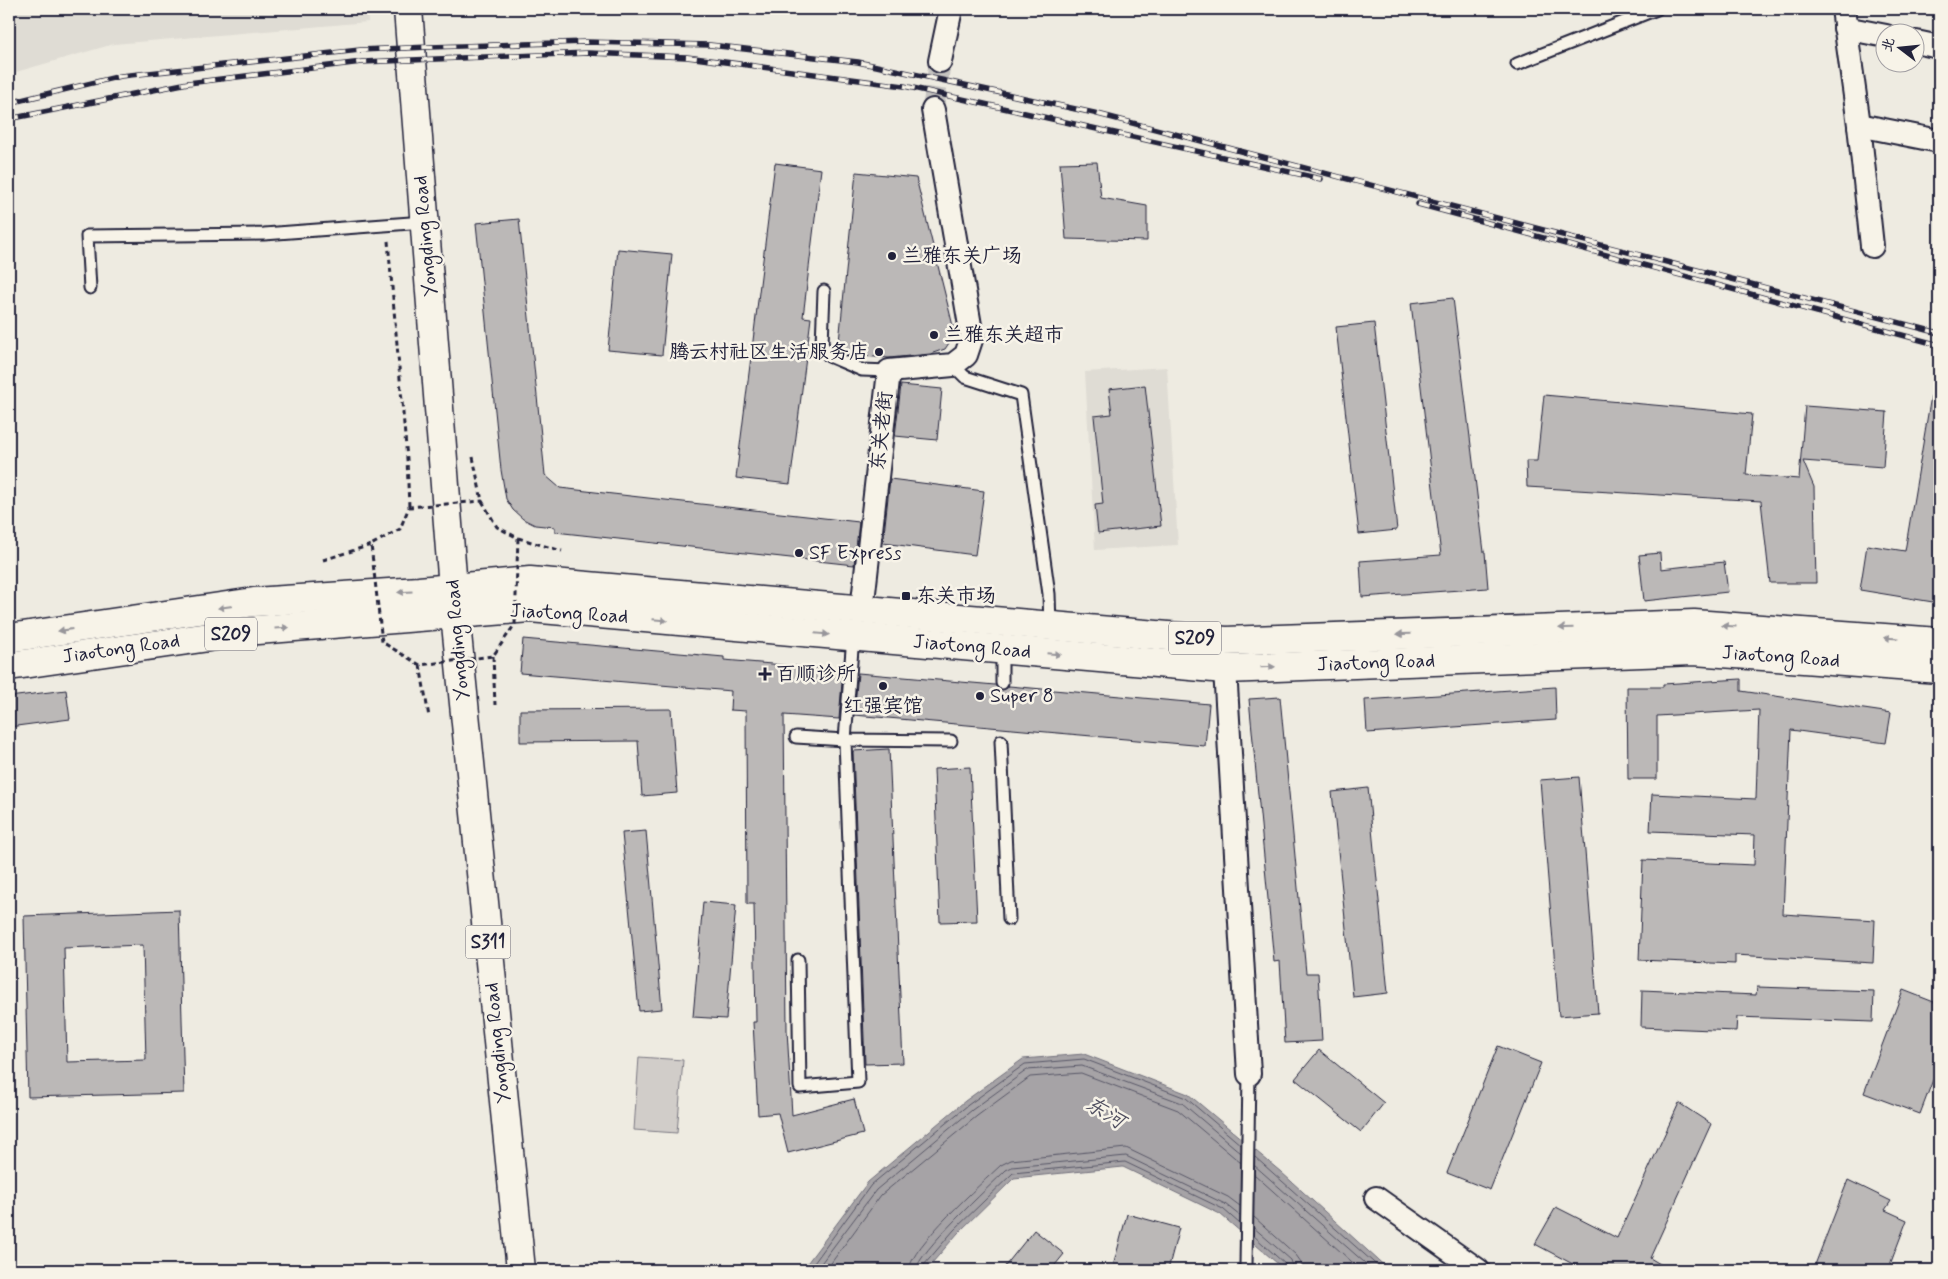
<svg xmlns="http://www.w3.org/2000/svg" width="1948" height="1279" font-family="Mynerve,'LXGW WenKai TC',sans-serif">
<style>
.built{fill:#dfdcd4}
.green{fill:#d1cdc9;stroke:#7a7882}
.water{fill:#a6a3a6;stroke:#716f7b}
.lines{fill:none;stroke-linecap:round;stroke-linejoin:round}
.shore{stroke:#575666;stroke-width:1}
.building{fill:#bbb8b7;stroke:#22223b;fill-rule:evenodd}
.minor-tunnel{stroke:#c5c3c0;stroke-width:22;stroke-dasharray:22 11;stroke-linecap:butt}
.service-casing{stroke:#22223b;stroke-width:15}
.minor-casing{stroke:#22223b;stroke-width:26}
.primary-casing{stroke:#22223b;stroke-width:31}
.path{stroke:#22223b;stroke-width:3;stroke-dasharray:5 4;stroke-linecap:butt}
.service{stroke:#f7f3e8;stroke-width:11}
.minor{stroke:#f7f3e8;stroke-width:22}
.primary{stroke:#f7f3e8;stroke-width:28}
.rail-casing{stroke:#22223b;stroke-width:5.5}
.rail{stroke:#f7f3e8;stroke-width:4;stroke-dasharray:11;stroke-linecap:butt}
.path-bridge{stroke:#22223b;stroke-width:3;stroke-dasharray:5 4;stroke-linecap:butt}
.oneway{fill:#97959a}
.poi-dot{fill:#22223b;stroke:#f7f3e8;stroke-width:2}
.labels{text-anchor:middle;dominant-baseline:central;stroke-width:5;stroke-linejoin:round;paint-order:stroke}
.shield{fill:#f7f3e8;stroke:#62616f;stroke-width:1}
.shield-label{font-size:19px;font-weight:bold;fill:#22223b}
.street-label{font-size:20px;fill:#22223b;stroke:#f7f3e8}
.poi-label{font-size:20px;fill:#22223b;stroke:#f7f3e8;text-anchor:start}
.water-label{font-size:21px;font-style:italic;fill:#504f60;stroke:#f7f3e8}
</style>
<rect width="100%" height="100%" fill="#eeebe1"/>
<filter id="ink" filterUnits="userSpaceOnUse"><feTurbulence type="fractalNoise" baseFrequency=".02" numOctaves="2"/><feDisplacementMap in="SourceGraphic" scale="10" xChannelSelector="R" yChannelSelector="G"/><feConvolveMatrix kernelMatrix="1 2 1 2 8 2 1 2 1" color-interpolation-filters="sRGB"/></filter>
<g filter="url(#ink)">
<g class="built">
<polygon points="9,9 367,9 368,22 114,44 9,74"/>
<polygon points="1167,367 1178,545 1095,550 1085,372"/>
</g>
<polygon class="green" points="639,1057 683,1060 677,1133 634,1130"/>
<polygon class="water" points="1084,1054 1188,1094 1281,1172 1389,1270 1285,1270 1220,1214 1123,1167 1014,1178 958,1233 926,1270 802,1270 868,1182 965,1101 1023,1059"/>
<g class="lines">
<g class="shore">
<polyline points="1255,1157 1382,1270"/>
<polyline points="1254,1165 1373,1270"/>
<polyline points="1254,1174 1361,1270"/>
<polyline points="1254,1217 1296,1255 1301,1262 1302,1270"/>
<polyline points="1253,1227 1291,1260 1294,1270"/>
<polyline points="1253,1235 1286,1265 1288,1270"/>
<polyline points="809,1270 871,1185 968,1105 1025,1064 1084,1059 1186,1098 1241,1145"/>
<polyline points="816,1270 876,1190 972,1110 1027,1070 1082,1066 1182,1103 1241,1153"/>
<polyline points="826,1270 881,1195 977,1116 1030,1077 1081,1073 1178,1110 1241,1163"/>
<path d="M909,1270C910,1247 982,1183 1001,1165L1011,1160L1126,1148L1228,1197L1240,1206"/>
<path d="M916,1270C917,1253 990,1186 1006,1170L1012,1167L1126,1156L1225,1204L1240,1216"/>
<polyline points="922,1270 924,1265 954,1230 1013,1173 1125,1162 1223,1209 1240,1224"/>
</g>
</g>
<g class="building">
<polygon points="1097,162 1101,198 1147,206 1147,241 1066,239 1060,163"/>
<polygon points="775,163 821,169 803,317 811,318 790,484 736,478"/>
<polygon points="856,172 916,178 955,334 945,349 930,354 889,358 846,355 838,352"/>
<polygon points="519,219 545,475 560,488 859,522 854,565 555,532 555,527 535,525 523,519 513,510 506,499 501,470 476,223"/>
<polygon points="618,249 672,254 662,355 608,350"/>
<polygon points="1453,298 1484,552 1485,552 1488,588 1362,597 1360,561 1441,555 1411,303"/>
<polygon points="1374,323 1397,530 1359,534 1336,327"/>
<polygon points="901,385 942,389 937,440 895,436"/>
<polygon points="1145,385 1161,526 1098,533 1095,505 1103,504 1094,416 1112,414 1109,389"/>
<polygon points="1544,395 1752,414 1746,475 1799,479 1805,406 1887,412 1883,467 1803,461 1814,487 1816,583 1770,583 1761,501 1527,487 1526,461 1537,461"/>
<polygon points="1931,396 1939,397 1939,538 1936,557 1939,557 1939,603 1860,590 1867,545 1905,551"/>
<polygon points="890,479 984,491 975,555 883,543"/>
<polygon points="1660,553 1661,569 1724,562 1728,592 1644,601 1639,555"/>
<polygon points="523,639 724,657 724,660 843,670 839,719 784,715 787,1030 792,1115 854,1099 863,1134 788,1153 778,1113 758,1115 753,1022 756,1022 754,904 747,904 746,711 730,710 731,691 520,673"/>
<polygon points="858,673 995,685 1002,690 1009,686 1209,704 1205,746 854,715"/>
<polygon points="1741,679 1741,691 1891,713 1886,743 1791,730 1783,914 1875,920 1873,963 1735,955 1735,964 1639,960 1643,860 1754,865 1755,835 1650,831 1652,794 1756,799 1759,710 1657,716 1657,779 1628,779 1627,687 1663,687 1663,684"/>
<polygon points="1555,687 1556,720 1367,733 1365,700"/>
<polygon points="66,690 70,719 9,727 9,697"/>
<polygon points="1280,697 1306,973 1318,973 1322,1041 1285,1043 1280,961 1274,962 1249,699"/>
<polygon points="671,709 677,793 642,796 638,741 520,742 520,710"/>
<polygon points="889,749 903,1063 865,1064 853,751"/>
<polygon points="970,767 977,921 940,922 934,769"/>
<polygon points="1579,777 1598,1013 1559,1016 1540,780"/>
<polygon points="1368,788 1388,993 1353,997 1332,792"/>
<polygon points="646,831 662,1009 639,1011 622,833"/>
<polygon points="703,902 736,905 726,1019 693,1017"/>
<path d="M179,910L184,1093L28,1097L24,916ZM143,945L146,1060L67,1062L64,948Z"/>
<polygon points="1757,987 1874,991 1873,1022 1737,1017 1736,1031 1641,1027 1642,990 1756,995"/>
<polygon points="1903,990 1939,1004 1939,1064 1920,1114 1864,1093"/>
<polygon points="1498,1046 1541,1063 1490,1190 1447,1173"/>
<polygon points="1319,1050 1384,1103 1361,1132 1295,1079"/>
<polygon points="1679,1103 1711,1124 1650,1258 1670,1270 1584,1270 1535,1244 1556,1207 1617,1238"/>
<polygon points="1848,1180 1891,1201 1885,1210 1907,1220 1888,1270 1813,1270"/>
<polygon points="1127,1214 1179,1228 1168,1270 1112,1270"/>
<polygon points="1034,1230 1064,1254 1051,1270 1002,1270"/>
</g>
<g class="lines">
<polyline class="minor-tunnel" points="933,110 940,61"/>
<g class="service-casing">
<g id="service">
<polyline points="1517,64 1657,9"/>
<polyline points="90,288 87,236 264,234 424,222"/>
<polyline points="824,291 822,344 829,356 862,370 889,371"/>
<polyline points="953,365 965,377 1021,395 1049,594 1050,626"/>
<polyline points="1002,683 1002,650"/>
<polyline points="796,737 845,740 951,741"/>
<polyline points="1001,741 1009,919"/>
<polyline points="798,960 800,1087 858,1082 845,740 853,636"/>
<polyline points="1246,1265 1249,1074"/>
</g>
</g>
<g class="minor-casing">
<g id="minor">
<polyline points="1843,9 1859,125 1872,246"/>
<polyline points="1845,28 1886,36"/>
<polyline points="1916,42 1939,47"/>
<polyline points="940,61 951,9"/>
<polyline points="1859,125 1939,141"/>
<polyline points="862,610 889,371 953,365 966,355 972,337 933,110"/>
<polyline points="1225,669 1249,1074"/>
<polyline points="1376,1198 1478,1270"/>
</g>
</g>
<g class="primary-casing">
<g id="primary">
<polyline points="408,9 455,614 521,1270"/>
<polyline points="9,638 254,602 419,591 530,581 1226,641 1694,624 1939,642"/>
<polyline points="9,666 257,630 530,608 1225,669 1694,651 1939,669"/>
</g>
</g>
<g class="path">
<polyline points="388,241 407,459 409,507"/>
<polyline points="473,457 482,501"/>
<polyline points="518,538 562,551"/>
<polyline points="323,560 371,545"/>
<polyline points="493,656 495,705"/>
<polyline points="420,665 429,717"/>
</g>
<use href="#service" class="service"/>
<use href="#minor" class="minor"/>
<use href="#primary" class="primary"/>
<g class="rail-casing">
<g id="rail">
<polyline points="9,103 121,76 360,50 430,47 586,42 710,45 858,62 1094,113 1939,333"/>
<polyline points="9,119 188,83 362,62 588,53 687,57 904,86 1321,179"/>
<polyline points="1418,204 1939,345"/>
</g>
</g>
<use href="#rail" class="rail"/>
<polygon class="path-bridge" points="482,501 497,527 518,538 515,624 493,656 420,665 382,642 371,545 400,529 409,507"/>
</g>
<defs><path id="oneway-solid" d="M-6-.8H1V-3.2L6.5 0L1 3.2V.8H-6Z" transform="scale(1.25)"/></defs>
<g class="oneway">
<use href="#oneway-solid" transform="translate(405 592) rotate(176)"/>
<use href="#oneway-solid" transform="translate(225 607) rotate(172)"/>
<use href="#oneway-solid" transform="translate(660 620) rotate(5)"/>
<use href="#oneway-solid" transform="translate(1729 626) rotate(-176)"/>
<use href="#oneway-solid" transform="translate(282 628) rotate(-4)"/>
<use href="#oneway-solid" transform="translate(1566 628) rotate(178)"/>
<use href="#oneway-solid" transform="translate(65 630) rotate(172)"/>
<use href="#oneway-solid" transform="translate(822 634) rotate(5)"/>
<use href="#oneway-solid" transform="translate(1404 634) rotate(178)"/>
<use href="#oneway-solid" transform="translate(1891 638) rotate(-176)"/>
<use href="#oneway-solid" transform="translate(1054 654) rotate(5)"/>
<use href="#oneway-solid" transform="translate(1268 667) rotate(-2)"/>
</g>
</g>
<g class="poi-dot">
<circle cx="892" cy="256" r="5"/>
<circle cx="934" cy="335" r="5"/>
<circle cx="879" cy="352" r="5"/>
<circle cx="799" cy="553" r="5"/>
<rect x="901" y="591" width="10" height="10" rx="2.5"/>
<path d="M762.5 666.5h5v5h5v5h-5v5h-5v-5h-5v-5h5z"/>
<circle cx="883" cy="686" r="5"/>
<circle cx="980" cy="696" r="5"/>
</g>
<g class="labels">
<g class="shield">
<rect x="205" y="617.5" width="52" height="33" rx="4"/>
<rect x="1169" y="621.5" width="52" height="33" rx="4"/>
<rect x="465.5" y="925.5" width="45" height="33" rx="4"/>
</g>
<g class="shield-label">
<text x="231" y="634">S209</text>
<text x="1195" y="638">S209</text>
<text x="488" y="942">S311</text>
</g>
<g class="street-label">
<text transform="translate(426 236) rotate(-95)">Yongding Road</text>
<text transform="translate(882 431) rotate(-84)">东关老街</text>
<text transform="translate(569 614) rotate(3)">Jiaotong Road</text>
<text transform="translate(458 640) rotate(-95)">Yongding Road</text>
<text transform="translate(972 647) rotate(5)">Jiaotong Road</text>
<text transform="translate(121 649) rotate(-8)">Jiaotong Road</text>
<text transform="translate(1781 657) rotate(4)">Jiaotong Road</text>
<text transform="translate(1376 663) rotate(-2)">Jiaotong Road</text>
<text transform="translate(498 1043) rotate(-96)">Yongding Road</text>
</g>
<g class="poi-label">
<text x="902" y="256">兰雅东关广场</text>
<text x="944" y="335">兰雅东关超市</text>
<text x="869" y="352" text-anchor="end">腾云村社区生活服务店</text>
<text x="809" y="553">SF Express</text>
<text x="916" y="596">东关市场</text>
<text x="776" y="674">百顺诊所</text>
<text x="990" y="696">Super 8</text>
<text x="883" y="706" text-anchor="middle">红强宾馆</text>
</g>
<g class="water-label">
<text transform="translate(1105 1113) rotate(32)">东河</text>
</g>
</g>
<rect width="1948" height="1279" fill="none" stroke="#f7f3e8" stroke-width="30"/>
<rect x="15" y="15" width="1918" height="1249" fill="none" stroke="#22223b" stroke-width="2" filter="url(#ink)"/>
<g transform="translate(1900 48) rotate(286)"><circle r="24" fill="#f7f3e8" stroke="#a29fa3"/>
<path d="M0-4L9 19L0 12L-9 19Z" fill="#22223b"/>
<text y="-8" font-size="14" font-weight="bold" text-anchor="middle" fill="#22223b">北</text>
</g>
</svg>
